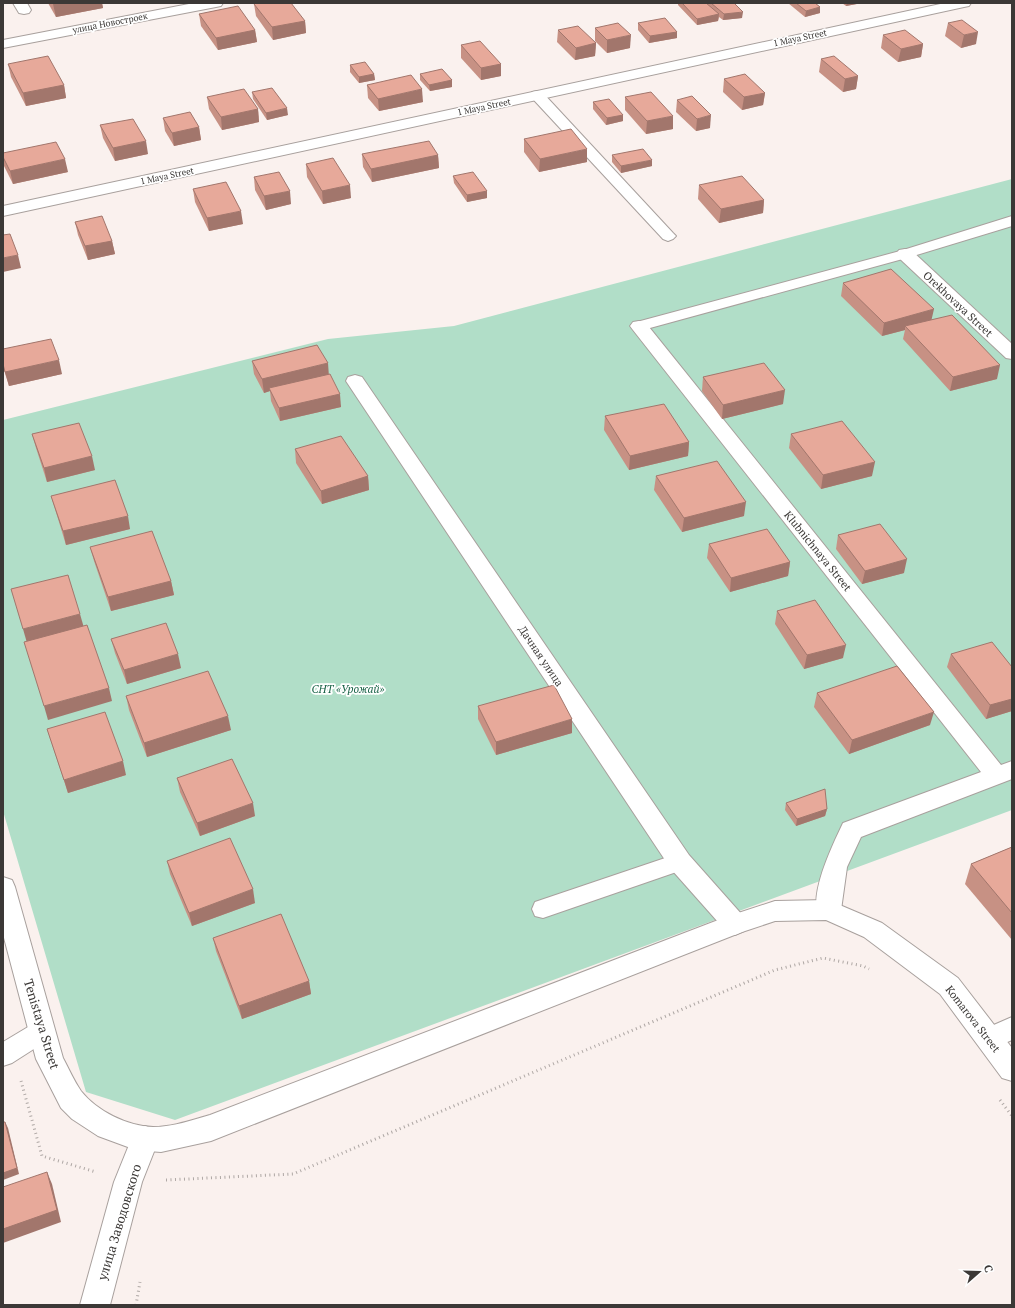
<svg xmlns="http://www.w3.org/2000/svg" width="1015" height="1308" font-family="'PT Serif',serif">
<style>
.green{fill:#b1dec8}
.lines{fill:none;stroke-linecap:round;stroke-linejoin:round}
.service-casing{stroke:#a8a09d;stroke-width:2}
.minor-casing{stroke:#a8a09d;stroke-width:2}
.tertiary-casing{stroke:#a8a09d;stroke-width:2}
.path{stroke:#aea7a4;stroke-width:3;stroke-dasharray:1 3.5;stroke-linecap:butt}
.service{fill:#fff;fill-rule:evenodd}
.minor{fill:#fff;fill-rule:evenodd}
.tertiary{fill:#fff;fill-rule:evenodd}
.wall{fill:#c79184}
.shaded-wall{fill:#a2766c}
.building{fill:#e7a99a;stroke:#a2766c}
.labels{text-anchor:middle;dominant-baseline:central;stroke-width:3.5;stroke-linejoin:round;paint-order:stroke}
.far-street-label{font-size:9px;fill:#3b3836;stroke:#fff}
.street-label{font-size:11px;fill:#3b3836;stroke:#fff}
.park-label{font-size:11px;font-style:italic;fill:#196347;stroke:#fff}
.near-street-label{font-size:13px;fill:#3b3836;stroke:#fff}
</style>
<rect width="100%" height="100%" fill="#faf1ee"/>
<polygon class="green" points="1012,179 1012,810 175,1120 86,1092 3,811 3,420 328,339 454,326"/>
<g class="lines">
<g class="service-casing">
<g id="service">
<polygon points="537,91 542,92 673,233 676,236 673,239 668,241 663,239 532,98 530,95 532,92"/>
<polygon points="1012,216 1012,226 910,257 639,331 633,329 631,326 633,323 900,251"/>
<polygon points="680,853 688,856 691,862 688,868 543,918 535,916 532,909 535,902"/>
<polygon points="1012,1017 1012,1040 989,1050 980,1047 977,1039 980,1031"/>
<polygon points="42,1020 51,1024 54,1031 51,1038 12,1063 3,1066 3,1042 33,1024"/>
</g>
</g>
<g class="minor-casing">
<g id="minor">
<polygon points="13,3 27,3 31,10 29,13 24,14 19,13"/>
<polygon points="194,3 223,3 221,6 216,7 3,48 3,40"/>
<polygon points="905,249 911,250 1012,344 1012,359 1006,358 899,258 896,254 899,250"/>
<path d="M639,321L645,322L1001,765L1012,761V779L861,837L847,867L841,910L837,917L828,920L819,917C808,895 833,844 843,823L981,772L633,330L630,326L633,322Z"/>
<polygon points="355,375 362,377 689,855 744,917 748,924 744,931 735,935 726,931 671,869 346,381 348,377"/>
<polygon points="145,1126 155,1130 159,1139 142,1182 110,1305 80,1305 114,1182 135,1130"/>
</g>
</g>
<g class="tertiary-casing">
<g id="tertiary">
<polygon points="945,3 971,3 969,6 964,7 3,216 3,206"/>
<path d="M3,877L12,880L15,887L63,1058C69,1069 74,1081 81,1091C97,1111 127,1126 153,1127C173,1127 192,1120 210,1115L726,917L775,901L828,900L882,923L958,978L1012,1048V1081L1002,1078L940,994L864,937L826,920L775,921L742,932L211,1141L161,1152L136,1150L98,1136L72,1119L61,1108L36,1059L3,934Z"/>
</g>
</g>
<g class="path">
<polyline points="21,1081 42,1156 96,1172"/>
<polyline points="1000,1100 1012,1116"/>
<polyline points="166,1180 293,1174 775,970 823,958 863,966 869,969"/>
<polyline points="136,1305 140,1282"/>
</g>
<use href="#service" class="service"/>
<use href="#minor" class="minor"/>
<use href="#tertiary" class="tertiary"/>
</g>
<g class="wall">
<polygon points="48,3 102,3 103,8 56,17"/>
<polygon points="678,3 734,3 742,18 723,20 719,17 718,21 697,25 678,5"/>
<polygon points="788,3 815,3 820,7 820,13 805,17"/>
<polygon points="842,3 862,3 846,6"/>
<polygon points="254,4 305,21 306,33 273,40 256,16"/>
<polygon points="199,14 255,30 257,42 218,50 201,26"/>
<polygon points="638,23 677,32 677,38 649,43 638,30"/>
<polygon points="948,23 976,44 961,48 945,36"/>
<polygon points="595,28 630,48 607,53 595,41"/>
<polygon points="558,30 596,43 595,56 575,60 557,42"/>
<polygon points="883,35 923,44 921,57 898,62 881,48"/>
<polygon points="461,45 501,64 501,76 481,80 461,58"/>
<polygon points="821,59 858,76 856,89 843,92 819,72"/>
<polygon points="8,64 64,85 66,98 26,106 11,77"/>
<polygon points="350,65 374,74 375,80 359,83 350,72"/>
<polygon points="420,74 452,80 452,87 430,91 420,80"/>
<polygon points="724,79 765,93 763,105 742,110 723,92"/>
<polygon points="367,85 423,102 379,111 368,98"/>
<polygon points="252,92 288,115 267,120 253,99"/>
<polygon points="207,97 258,109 259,122 222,130 209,109"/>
<polygon points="625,97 673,129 646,134 625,110"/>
<polygon points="677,100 710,128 696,131 676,112"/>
<polygon points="593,102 623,115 623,121 606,125 593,109"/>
<polygon points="163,118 199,127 201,140 174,146 165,131"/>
<polygon points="100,125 148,154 115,161 103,138"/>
<polygon points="524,139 587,162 539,172 524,152"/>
<polygon points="3,153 68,172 13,184 4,166 3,160"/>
<polygon points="362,154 438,155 439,168 372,182 363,167"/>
<polygon points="612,155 652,166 621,173 612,162"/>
<polygon points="306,164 351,198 323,204 307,177"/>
<polygon points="453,176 487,191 487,198 467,202 454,183"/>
<polygon points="254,177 291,204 266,210 255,190"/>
<polygon points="699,185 764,200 763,213 719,223 698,199"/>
<polygon points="193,189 243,224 209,231 195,202"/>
<polygon points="75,222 112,241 115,254 88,260 78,235"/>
<polygon points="843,283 932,320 997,379 950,391 903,339 905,330 882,336 841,296"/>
<polygon points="3,349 62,374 9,386 3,367"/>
<polygon points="252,361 329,374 341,407 280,421 271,401 270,391 264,393 254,374"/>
<polygon points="703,377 783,404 722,419 702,391"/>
<polygon points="605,416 689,442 688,456 629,470 604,430"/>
<polygon points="32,434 95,470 47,482 36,448"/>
<polygon points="791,434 872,476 821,489 789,448"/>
<polygon points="295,449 368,476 369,490 322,504 296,463"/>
<polygon points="656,476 744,516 682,532 654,490"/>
<polygon points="51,496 130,529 66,545 55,509"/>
<polygon points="838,535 904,573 862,584 836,549"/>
<polygon points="709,544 790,562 788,576 730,592 707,558"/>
<polygon points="90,547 171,581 174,595 111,611 94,561"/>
<polygon points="777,611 843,658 804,669 775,624"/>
<polygon points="111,639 181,668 127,684 115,653"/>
<polygon points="951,654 1012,667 1012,711 986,719 947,667"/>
<polygon points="817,693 930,725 849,754 814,707"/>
<polygon points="126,696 231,730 147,757 129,710"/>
<polygon points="478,706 572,733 496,755 478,719"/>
<polygon points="47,729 126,775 68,793"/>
<polygon points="177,778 255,816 200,836 180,792"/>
<polygon points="786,803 827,809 825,816 796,826 785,810"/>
<polygon points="1012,847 1012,940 965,884 971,864"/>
<polygon points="167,861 255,903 192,926 170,874"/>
<polygon points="213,938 309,981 311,994 242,1019 216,951"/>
</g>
<g class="shaded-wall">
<polygon points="60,3 102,3 103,8 56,17 53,4"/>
<polygon points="847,3 862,3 846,6"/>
<polygon points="820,7 820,13 805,17 806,11"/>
<polygon points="743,12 742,18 723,20 724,14"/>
<polygon points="719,14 718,21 697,25 697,19"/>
<polygon points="305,21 306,33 273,40 272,27"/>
<polygon points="255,30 257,42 218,50 216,38"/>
<polygon points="677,32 677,38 649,43 650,36"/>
<polygon points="978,32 976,44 961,48 964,35"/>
<polygon points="631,35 630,48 607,53 607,40"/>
<polygon points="596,43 595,56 575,60 576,48"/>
<polygon points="923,44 921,57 898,62 901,49"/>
<polygon points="501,64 501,76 481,80 481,68"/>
<polygon points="374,74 375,80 359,83 359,77"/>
<polygon points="858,76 856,89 843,92 845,79"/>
<polygon points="452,80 452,87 430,91 429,85"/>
<polygon points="64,85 66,98 26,106 23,93"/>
<polygon points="422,89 423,102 379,111 378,99"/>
<polygon points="765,93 763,105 742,110 744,97"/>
<polygon points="287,108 288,115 267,120 266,113"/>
<polygon points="258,109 259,122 222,130 221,117"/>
<polygon points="623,115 623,121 606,125 607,118"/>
<polygon points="711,115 710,128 696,131 697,119"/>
<polygon points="673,116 673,129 646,134 647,121"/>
<polygon points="199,127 201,140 174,146 172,133"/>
<polygon points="146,141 148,154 115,161 113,148"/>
<polygon points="587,149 587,162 539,172 540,159"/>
<polygon points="438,155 439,168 372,182 371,169"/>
<polygon points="65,159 68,172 13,184 10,171"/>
<polygon points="652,160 652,166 621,173 621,166"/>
<polygon points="350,185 351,198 323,204 322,191"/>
<polygon points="290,191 291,204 266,210 264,196"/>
<polygon points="487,191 487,198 467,202 467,195"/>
<polygon points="764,200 763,213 719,223 721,209"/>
<polygon points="241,211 243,224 209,231 207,218"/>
<polygon points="112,241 115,254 88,260 85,246"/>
<polygon points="18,255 21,268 3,272 3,258"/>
<polygon points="934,309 931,322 905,326 905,330 882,336 884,323"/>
<polygon points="59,360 62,374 9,386 5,372"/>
<polygon points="328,363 329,377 269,388 270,391 264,393 262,379"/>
<polygon points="1000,365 997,379 950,391 953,377"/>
<polygon points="785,390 783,404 722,419 723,405"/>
<polygon points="340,394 341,407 280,421 279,408"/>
<polygon points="689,442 688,456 629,470 630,456"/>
<polygon points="92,456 95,470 47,482 44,468"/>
<polygon points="875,462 872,476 821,489 823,475"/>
<polygon points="368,476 369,490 322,504 321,491"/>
<polygon points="746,502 744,516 682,532 684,518"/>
<polygon points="128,516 130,529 66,545 63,531"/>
<polygon points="907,559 904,573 862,584 865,571"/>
<polygon points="790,562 788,576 730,592 731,578"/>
<polygon points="171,581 174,595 111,611 108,597"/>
<polygon points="80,614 84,628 27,643 23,629"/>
<polygon points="846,645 843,658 804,669 807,655"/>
<polygon points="178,654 181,668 127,684 124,670"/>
<polygon points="109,688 112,701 48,720 44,706"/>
<polygon points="1012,699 1012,711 986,719 990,705"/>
<polygon points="934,712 930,725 849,754 852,740"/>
<polygon points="228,716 231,730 147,757 144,743"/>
<polygon points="572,719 572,733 496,755 496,742"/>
<polygon points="123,761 126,775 68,793 64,780"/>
<polygon points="253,803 255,816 200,836 197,823"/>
<polygon points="827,809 825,816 796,826 797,819"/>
<polygon points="253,889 255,903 192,926 189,913"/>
<polygon points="309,981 311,994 242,1019 239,1006"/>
<polygon points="5,1122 8,1128 19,1174 3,1180"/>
<polygon points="47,1172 52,1184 61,1222 3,1243 3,1229"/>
</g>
<g class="building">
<polygon points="257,3 291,3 305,21 272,27 254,4"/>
<polygon points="682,3 706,3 719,14 697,19"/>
<polygon points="711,3 734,3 743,12 724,14"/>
<polygon points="796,3 815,3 820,7 806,11"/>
<polygon points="238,6 255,30 216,38 199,14"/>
<polygon points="665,18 677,32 650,36 638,23"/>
<polygon points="962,20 978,32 964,35 948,23"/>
<polygon points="618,23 631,35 607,40 595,28"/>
<polygon points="578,26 596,43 576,48 558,30"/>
<polygon points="905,30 923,44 901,49 883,35"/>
<polygon points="480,41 501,64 481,68 461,45"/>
<polygon points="48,56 64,85 23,93 8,64"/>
<polygon points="834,56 858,76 845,79 821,59"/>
<polygon points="365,62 374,74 359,77 350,65"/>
<polygon points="442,69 452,80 429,85 420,74"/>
<polygon points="745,74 765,93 744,97 724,79"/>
<polygon points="411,75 422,89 378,99 367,85"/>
<polygon points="272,88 287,108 266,113 252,92"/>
<polygon points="244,89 258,109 221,117 207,97"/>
<polygon points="651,92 673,116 647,121 625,97"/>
<polygon points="692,96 711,115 697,119 677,100"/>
<polygon points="609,99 623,115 607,118 593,102"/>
<polygon points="190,112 199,127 172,133 163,118"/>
<polygon points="133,119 146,141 113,148 100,125"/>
<polygon points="571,129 587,149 540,159 524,139"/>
<polygon points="429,141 438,155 371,169 362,154"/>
<polygon points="56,142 65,159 10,171 3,157 3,153"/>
<polygon points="643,149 652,160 621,166 612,155"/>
<polygon points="333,158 350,185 322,191 306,164"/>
<polygon points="279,172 290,191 264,196 254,177"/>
<polygon points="473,172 487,191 467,195 453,176"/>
<polygon points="742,176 764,200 721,209 699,185"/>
<polygon points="226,182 241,211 207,218 193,189"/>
<polygon points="102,216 112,241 85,246 75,222"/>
<polygon points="10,234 18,255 3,258 3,235"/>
<polygon points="891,269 934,309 884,323 843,283"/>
<polygon points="952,315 1000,365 953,377 905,326"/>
<polygon points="51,339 59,360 5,372 3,364 3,349"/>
<polygon points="317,345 328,363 262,379 252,361"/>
<polygon points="764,363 785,390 723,405 703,377"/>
<polygon points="330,374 340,394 279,408 269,388"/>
<polygon points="664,404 689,442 630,456 605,416"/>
<polygon points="842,421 875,462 823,475 791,434"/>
<polygon points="79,423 92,456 44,468 32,434"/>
<polygon points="341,436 368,476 321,491 295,449"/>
<polygon points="717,461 746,502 684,518 656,476"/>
<polygon points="115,480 128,516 63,531 51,496"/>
<polygon points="880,524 907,559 865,571 838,535"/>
<polygon points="767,529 790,562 731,578 709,544"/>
<polygon points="152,531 171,581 108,597 90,547"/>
<polygon points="68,575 80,614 23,629 11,589"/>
<polygon points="815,600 846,645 807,655 777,611"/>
<polygon points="166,623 178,654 124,670 111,639"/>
<polygon points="87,625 109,688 44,706 24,642"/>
<polygon points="992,642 1012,667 1012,699 990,705 951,654"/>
<polygon points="897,666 934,712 852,740 817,693"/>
<polygon points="208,671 228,716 144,743 126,696"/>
<polygon points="554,685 572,719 496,742 478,706"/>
<polygon points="105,712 123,761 64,780 47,729"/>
<polygon points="232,759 253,803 197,823 177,778"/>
<polygon points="825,789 827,809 797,819 786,803"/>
<polygon points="230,838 253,889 189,913 167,861"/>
<polygon points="1012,847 1012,913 971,864"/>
<polygon points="281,914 309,981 239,1006 213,938"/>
<polygon points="3,1122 5,1122 17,1168 3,1173"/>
<polygon points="47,1172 57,1210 3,1229 3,1187"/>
</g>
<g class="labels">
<g class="far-street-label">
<text transform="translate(110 23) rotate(-11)">улица Новостроек</text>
<text transform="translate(800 38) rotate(-12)">1 Maya Street</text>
<text transform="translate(484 107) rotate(-12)">1 Maya Street</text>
<text transform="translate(167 176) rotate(-12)">1 Maya Street</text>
</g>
<g class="street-label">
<text transform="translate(958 304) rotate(43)">Orekhovaya Street</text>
<text transform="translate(818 551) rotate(51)">Klubnichnaya Street</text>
<text transform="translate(541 656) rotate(56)">Дачная улица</text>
<text transform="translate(973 1019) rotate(52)">Komarova Street</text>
</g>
<g class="park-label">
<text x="348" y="689">СНТ «Урожай»</text>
</g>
<g class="near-street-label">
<text transform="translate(42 1024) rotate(73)">Tenistaya Street</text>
<text transform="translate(119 1222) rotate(-73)">улица Заводовского</text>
</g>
</g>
<rect width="1015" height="1308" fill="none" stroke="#3b3836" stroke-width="8"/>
<g transform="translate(979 1272) rotate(70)" stroke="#ffffff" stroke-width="3" paint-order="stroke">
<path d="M0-3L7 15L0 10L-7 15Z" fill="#3b3836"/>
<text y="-6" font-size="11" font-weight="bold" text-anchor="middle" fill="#3b3836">С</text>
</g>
</svg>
